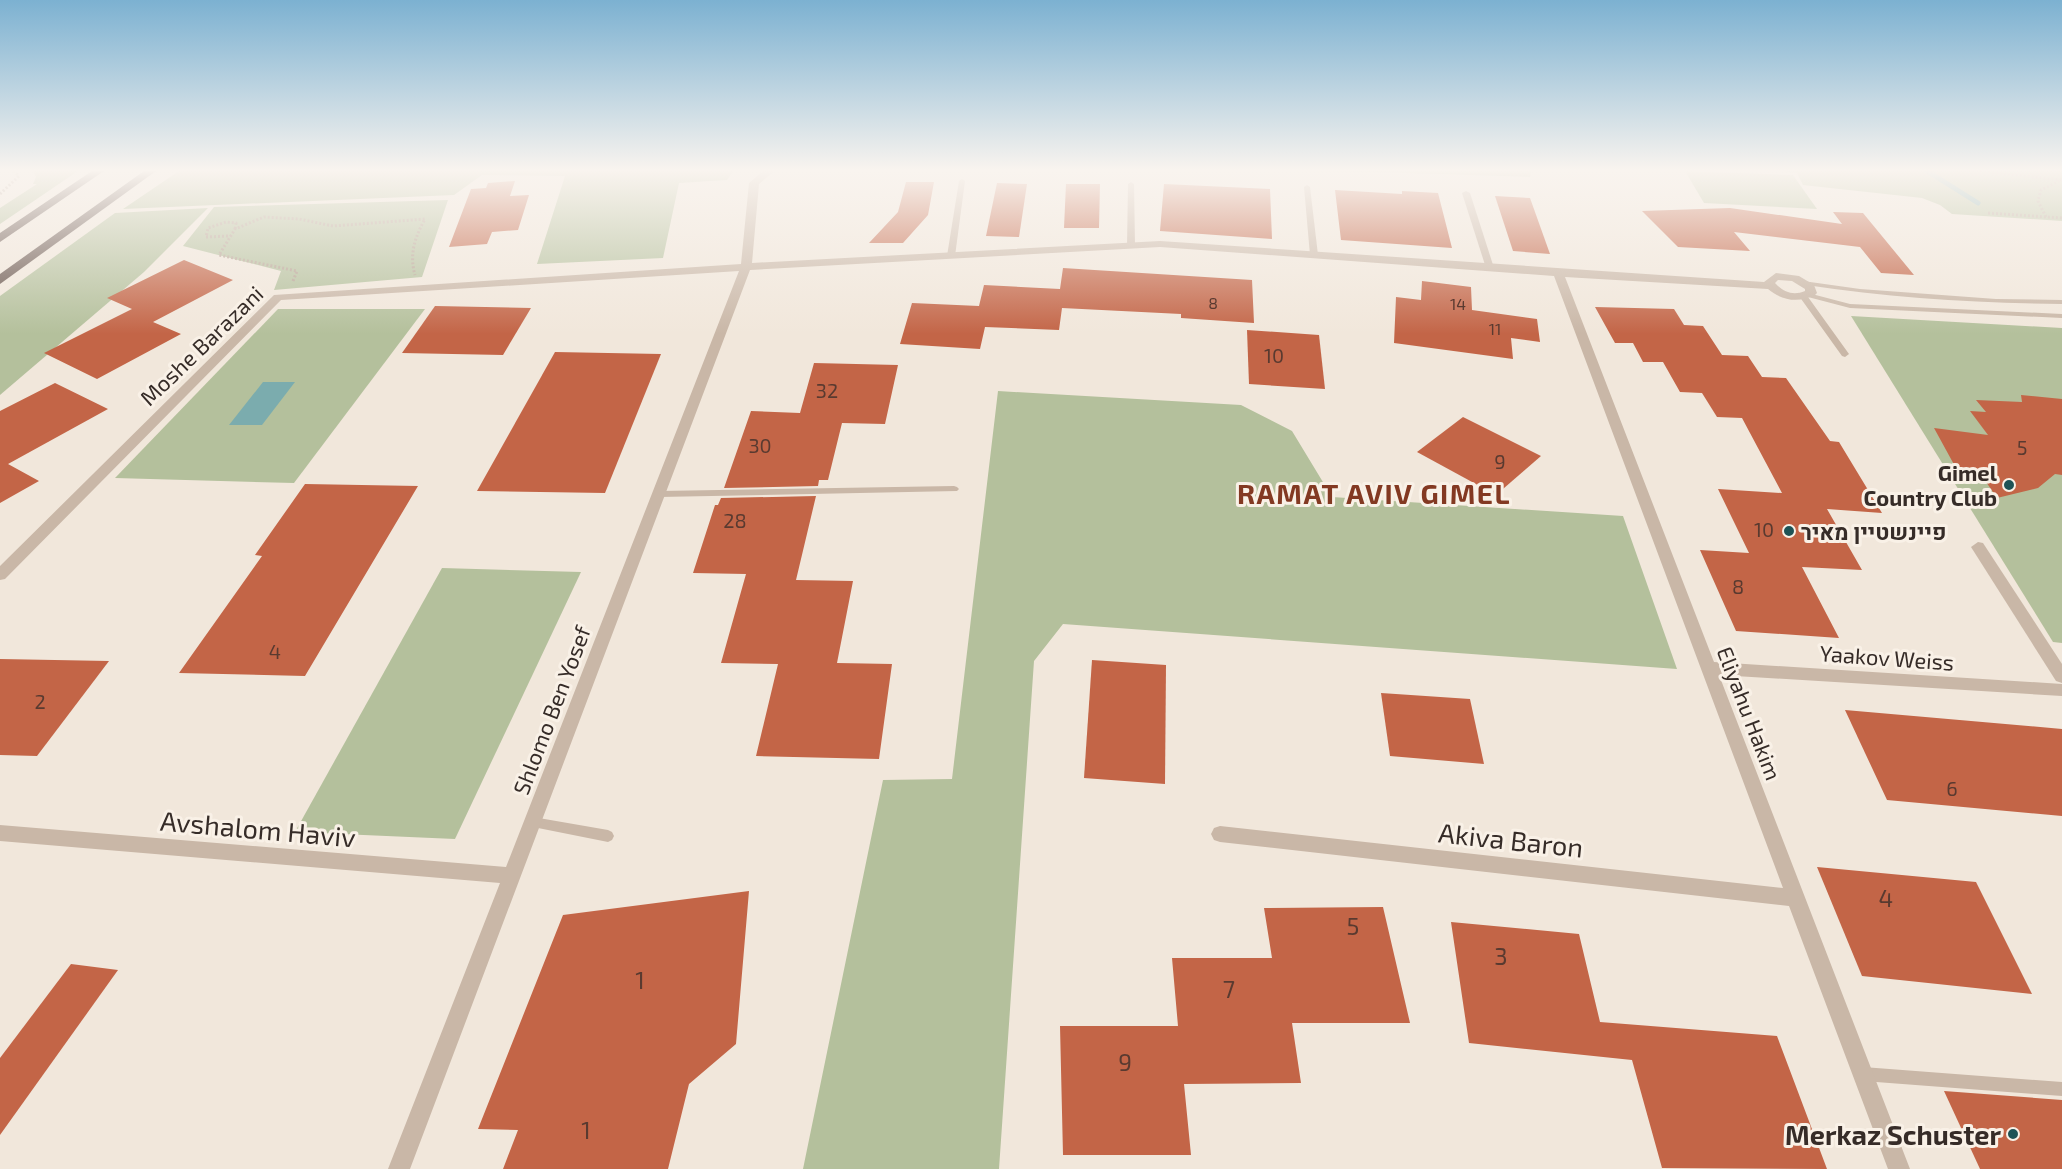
<svg xmlns="http://www.w3.org/2000/svg" width="2062" height="1169" font-family="'Exo 2',Heebo,sans-serif">
<style>
.green{fill:#b4c09c}
.water{fill:#7bacae}
.lines{fill:none;stroke-linecap:round;stroke-linejoin:round}
.stream{stroke:#7bacae;stroke-width:5}
.building{fill:#c36547}
.path{stroke:#b5a192;stroke-width:3;stroke-dasharray:2 2;stroke-linecap:butt}
.service{fill:#c9b7a7;fill-rule:evenodd}
.minor{fill:#c9b7a7;fill-rule:evenodd}
.trunk{fill:#67544c;fill-rule:evenodd}
.poi-dot{fill:#1e5356;stroke:#f9f1e7;stroke-width:2}
.labels{text-anchor:middle;dominant-baseline:central;stroke-width:6;stroke-linejoin:round;paint-order:stroke}
.far-number-label{font-size:16px;fill:#593a30}
.number-label{font-size:20px;fill:#593a30}
.street-label{font-size:22px;fill:#362c28;stroke:#f9f1e7}
.poi-label{font-size:22px;font-weight:bold;fill:#362c28;stroke:#f9f1e7;text-anchor:end}
.near-number-label{font-size:24px;fill:#593a30}
.near-street-label{font-size:27px;fill:#362c28;stroke:#f9f1e7}
.near-poi-label{font-size:27px;font-weight:bold;fill:#362c28;stroke:#f9f1e7;text-anchor:end}
.district-label{font-size:28px;font-weight:bold;letter-spacing:1.5px;fill:#833922;stroke:#f9f1e7}
</style>
<rect width="100%" height="100%" fill="#f1e7db"/>
<g class="green">
<polygon points="33,171 78,171 0,224 0,208 37,184 33,184 36,177"/>
<polygon points="179,171 733,171 727,180 679,183 663,258 537,264 565,176 482,175 454,195 123,209"/>
<polygon points="1221,171 1531,171 1530,177 1373,172"/>
<polygon points="1685,171 1793,175 1817,209 1704,203"/>
<polygon points="1780,171 2062,171 2062,221 1952,214 1940,205 1922,198 1803,185 1797,173"/>
<polygon points="448,200 422,277 274,290 281,271 183,246 214,207"/>
<polygon points="208,208 144,272 0,395 0,296 115,213"/>
<polygon points="278,309 425,309 294,483 115,478"/>
<polygon points="1851,316 2062,328 2062,643 2053,642"/>
<polygon points="998,391 1241,405 1292,431 1332,497 1623,516 1677,669 1063,624 1034,661 999,1169 803,1169 883,780 952,779"/>
<polygon points="442,568 581,572 455,839 295,832"/>
</g>
<polygon class="water" points="263,382 295,382 262,425 229,425"/>
<g class="lines">
<polyline class="stream" points="1927,171 1978,203"/>
</g>
<g class="building">
<polygon points="515,181 510,196 529,195 518,230 492,232 487,244 449,247 471,189 486,188 488,183"/>
<polygon points="906,182 934,182 928,215 903,243 869,243 898,212"/>
<polygon points="997,183 1027,184 1019,237 986,236"/>
<polygon points="1066,184 1100,184 1099,228 1064,228"/>
<polygon points="1164,184 1270,189 1272,239 1160,231"/>
<polygon points="1335,190 1402,194 1402,191 1438,193 1452,248 1341,240"/>
<polygon points="1495,196 1530,198 1550,254 1513,251"/>
<polygon points="1730,208 1842,224 1833,212 1863,213 1914,275 1881,273 1860,247 1734,232 1750,251 1678,247 1642,211"/>
<polygon points="184,260 233,280 153,322 181,334 97,379 44,353 132,309 107,298"/>
<polygon points="1063,268 1252,280 1254,323 1181,318 1181,314 1062,308 1059,330 985,327 980,349 900,344 912,303 979,306 984,285 1060,289"/>
<polygon points="1422,281 1471,287 1472,310 1537,319 1540,342 1511,338 1513,359 1394,343 1396,297 1421,300"/>
<polygon points="435,306 531,308 503,355 402,353"/>
<polygon points="1595,307 1674,309 1684,325 1703,326 1722,355 1748,356 1762,377 1786,378 1830,441 1839,442 1882,513 1827,509 1862,570 1802,567 1839,638 1736,631 1700,550 1749,553 1718,489 1782,493 1742,418 1717,417 1702,393 1680,392 1663,362 1643,362 1633,343 1615,343"/>
<polygon points="1247,330 1319,335 1325,389 1249,384"/>
<polygon points="555,352 661,354 605,493 477,491"/>
<polygon points="814,363 898,365 885,424 842,423 828,480 819,480 818,486 724,488 751,411 800,413"/>
<polygon points="55,383 108,409 8,464 39,481 0,503 0,411"/>
<polygon points="2021,395 2062,399 2062,475 2055,474 2038,488 1997,498 1980,473 1957,470 1934,428 1988,435 1970,411 1986,412 1976,400 2022,402"/>
<polygon points="1463,417 1541,456 1496,495 1417,452"/>
<polygon points="305,484 418,486 305,676 179,673 262,556 255,555"/>
<polygon points="816,496 796,580 853,581 837,663 892,664 879,759 756,756 778,664 721,663 746,574 693,573 715,505 718,505 721,498"/>
<polygon points="0,659 109,661 37,756 0,755"/>
<polygon points="1092,660 1166,665 1165,784 1084,778"/>
<polygon points="1381,693 1470,699 1484,764 1390,756"/>
<polygon points="1845,710 2062,729 2062,816 1887,800"/>
<polygon points="1817,867 1976,882 2032,994 1862,976"/>
<polygon points="749,891 736,1044 689,1084 668,1169 503,1169 518,1130 478,1129 563,915"/>
<polygon points="1383,907 1410,1023 1292,1023 1301,1083 1184,1084 1191,1155 1063,1155 1060,1026 1178,1026 1172,958 1272,958 1264,908"/>
<polygon points="1451,922 1579,934 1600,1022 1777,1036 1827,1169 1662,1168 1632,1060 1469,1043"/>
<polygon points="71,964 118,970 0,1135 0,1058"/>
<polygon points="1944,1091 2062,1100 2062,1169 1980,1169"/>
</g>
<g class="lines">
<g class="path">
<polyline points="1980,171 2062,180"/>
<polyline points="0,194 19,176 14,171"/>
<polyline points="1988,213 2062,218"/>
<polyline points="2046,217 2038,201 2041,190 2061,180"/>
<polyline points="228,236 206,237 208,228 226,222 236,223 235,229"/>
<path d="M293,281L297,271L219,255L235,229L264,217L299,219L333,226L425,219C415,237 409,254 415,275"/>
</g>
<g class="service">
<polygon points="962,179 965,181 955,256 951,258 947,256 959,181"/>
<polygon points="1131,182 1134,184 1135,246 1131,248 1127,246 1128,184"/>
<polygon points="1307,185 1310,187 1318,255 1314,257 1310,255 1304,187"/>
<polygon points="1466,191 1470,193 1494,268 1493,270 1490,270 1486,268 1462,193"/>
<path d="M1803,281L1860,289L1996,299L2062,300V304C1976,303 1891,298 1806,285L1802,283Z"/>
<polygon points="1808,293 1850,304 2062,314 2062,318 1850,308 1808,297 1849,354 1845,357 1842,356 1799,296"/>
<polygon points="954,486 957,487 959,489 957,491 659,497 654,494 659,491"/>
<polygon points="533,817 608,830 612,832 614,836 612,840 608,842 533,827 529,826 527,822 529,818"/>
<polygon points="1863,1067 2062,1082 2062,1096 1863,1081 1858,1079 1856,1074 1858,1069"/>
</g>
<g class="minor">
<path d="M763,171H774L759,184L752,263L1160,241L1764,282L1776,273L1799,276L1814,285L1817,293L1815,295C1799,303 1782,301 1768,289L1565,277L1714,662L2062,684V696L1719,675L1910,1169H1888L1789,906L1220,842L1214,840L1211,834L1214,828L1220,826L1783,888L1554,276L1160,247L750,270L410,1169H388L500,883L0,841V825L506,867L739,271L281,300L5,579L0,580V566L274,295L741,264L749,183ZM1778,280L1792,281L1805,289V291C1793,296 1783,292 1775,283Z"/>
<polygon points="1978,542 1983,543 2062,664 2062,683 2056,681 1971,547"/>
</g>
<g class="trunk">
<polygon points="92,171 104,171 0,242 0,233"/>
<polygon points="144,171 156,171 0,284 0,274"/>
</g>
</g>
<linearGradient id="sky" x2="0" y2="1"><stop stop-color="#7cb1d1"/><stop offset="0.51" stop-color="#f9f4ef"/><stop offset="1" stop-color="#f9f4ef" stop-opacity="0"/></linearGradient>
<rect width="2062" height="334" fill="url(#sky)"/>
<g class="poi-dot">
<circle cx="2009" cy="485" r="6"/>
<circle cx="1789" cy="531" r="6"/>
<circle cx="2013" cy="1134" r="6"/>
</g>
<g class="labels">
<g class="far-number-label">
<text x="1213" y="302">8</text>
<text x="1458" y="303">14</text>
<text x="1495" y="328">11</text>
</g>
<g class="number-label">
<text x="1274" y="355">10</text>
<text x="827" y="390">32</text>
<text x="760" y="445">30</text>
<text x="2022" y="447">5</text>
<text x="1500" y="461">9</text>
<text x="735" y="520">28</text>
<text x="1764" y="529">10</text>
<text x="1738" y="586">8</text>
<text x="275" y="651">4</text>
<text x="40" y="701">2</text>
<text x="1952" y="788">6</text>
</g>
<g class="street-label">
<text transform="translate(201 345) rotate(-44)">Moshe Barazani</text>
<text transform="translate(1887 657) rotate(4)">Yaakov Weiss</text>
<text transform="translate(551 710) rotate(-69)">Shlomo Ben Yosef</text>
<text transform="translate(1750 713) rotate(69)">Eliyahu Hakim</text>
</g>
<g class="poi-label">
<text x="1997" y="472">Gimel<tspan x="1997" dy="25">Country Club</tspan></text>
<text x="1801" y="531" text-anchor="start">פיינשטיין מאיר</text>
</g>
<g class="near-number-label">
<text x="1886" y="897">4</text>
<text x="1353" y="925">5</text>
<text x="1501" y="955">3</text>
<text x="640" y="979">1</text>
<text x="1229" y="988">7</text>
<text x="1125" y="1061">9</text>
<text x="586" y="1129">1</text>
</g>
<g class="near-street-label">
<text transform="translate(258 828) rotate(5)">Avshalom Haviv</text>
<text transform="translate(1511 839) rotate(6)">Akiva Baron</text>
</g>
<g class="near-poi-label">
<text x="2001" y="1134">Merkaz Schuster</text>
</g>
<g class="district-label">
<text x="1374" y="493">RAMAT AVIV GIMEL</text>
</g>
</g>
</svg>
